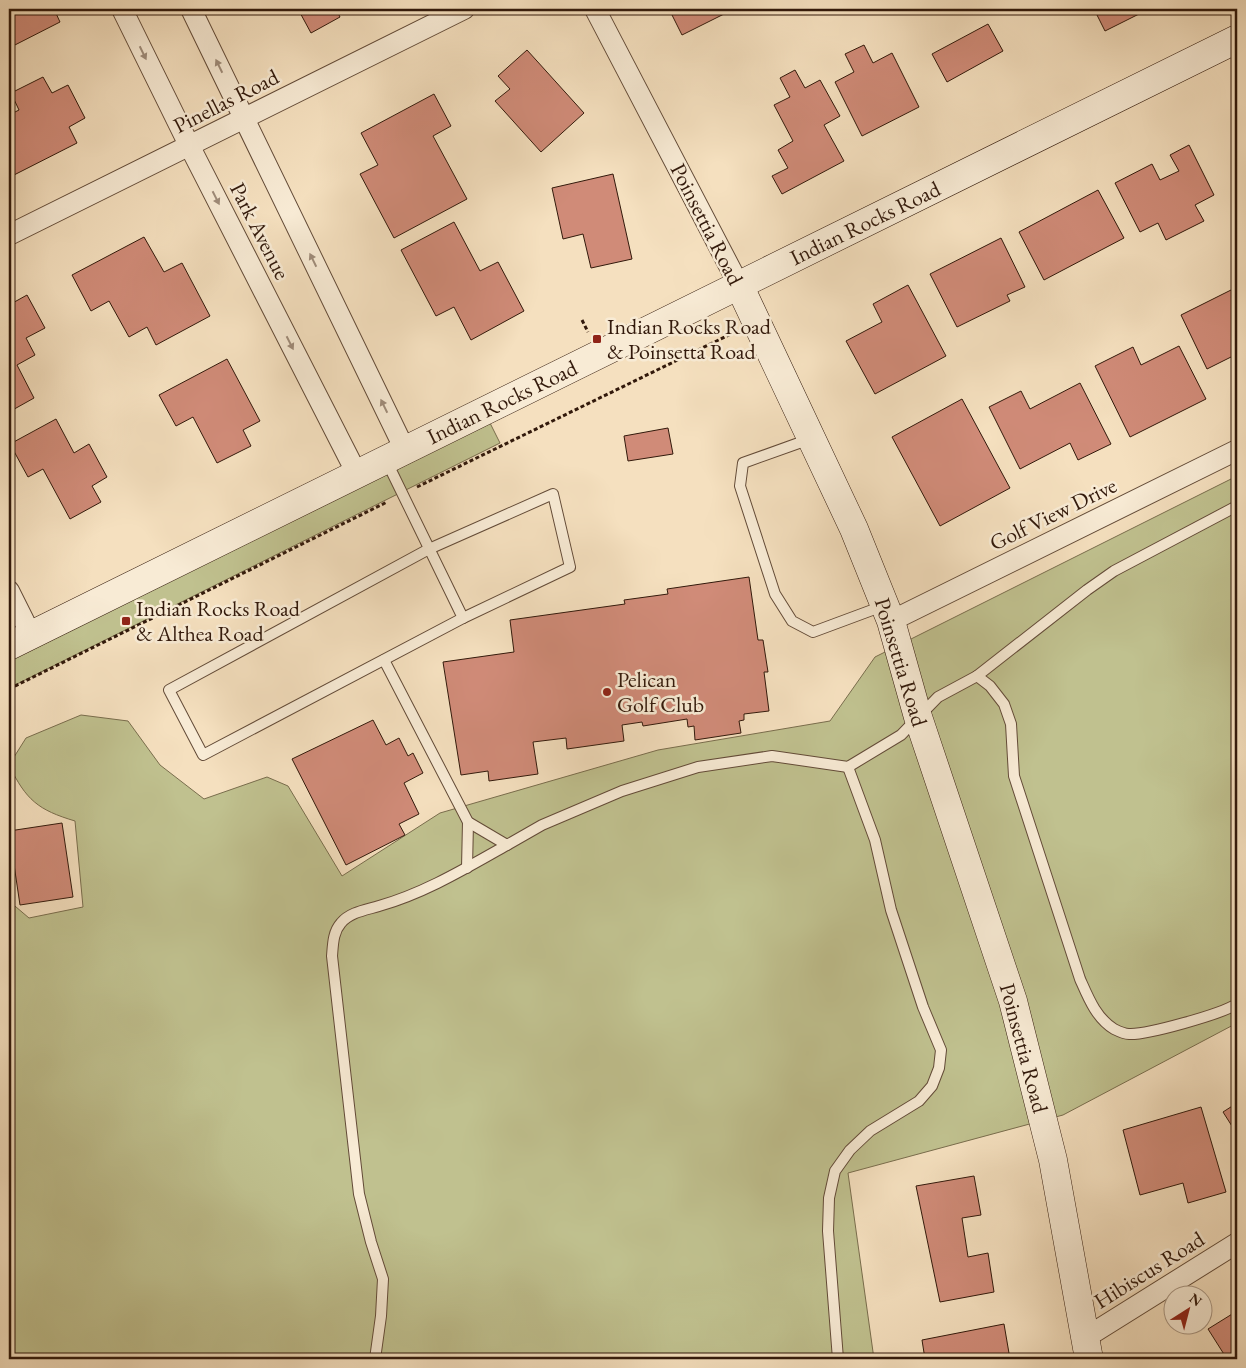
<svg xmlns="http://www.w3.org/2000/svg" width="1246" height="1368" font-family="'EB Garamond',serif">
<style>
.green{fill:#c0c18f;stroke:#796d4d}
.building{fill:#d08b78;stroke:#32190b}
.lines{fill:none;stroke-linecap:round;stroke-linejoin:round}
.lane-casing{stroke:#634b38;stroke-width:12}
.street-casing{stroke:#634b38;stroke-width:22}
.secondary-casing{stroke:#32190b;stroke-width:29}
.path{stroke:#32190b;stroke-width:3;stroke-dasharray:4 2.5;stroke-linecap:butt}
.lane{stroke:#f8ebd5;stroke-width:10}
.street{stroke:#f8ebd5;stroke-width:20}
.secondary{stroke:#f8ebd5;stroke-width:28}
.oneway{fill:#9f8c7a}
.poi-dot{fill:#8f2418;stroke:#f8ebd5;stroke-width:2}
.labels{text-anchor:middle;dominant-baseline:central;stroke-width:5;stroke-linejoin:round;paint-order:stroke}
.street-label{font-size:22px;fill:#32190b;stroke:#f8ebd5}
.poi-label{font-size:22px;fill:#32190b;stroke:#f8ebd5;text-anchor:start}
</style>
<rect width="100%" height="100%" fill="#f5e0bf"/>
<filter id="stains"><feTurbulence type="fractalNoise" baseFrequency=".004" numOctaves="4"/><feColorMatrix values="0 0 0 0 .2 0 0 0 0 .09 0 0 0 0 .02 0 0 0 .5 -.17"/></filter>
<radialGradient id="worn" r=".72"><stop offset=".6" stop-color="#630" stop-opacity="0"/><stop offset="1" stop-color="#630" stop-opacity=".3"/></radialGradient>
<g class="green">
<polygon points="490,423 500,443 9,688 9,661"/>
<path d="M1237,476V1023L1063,1115L848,1173L874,1359H9V901L29,918L83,907L75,821C38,810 26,800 9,765L26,738L81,715L128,721L160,765L204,799L267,777L288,786L342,876L440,813L658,750L830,721L875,657Z"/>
</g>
<g class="building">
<polygon points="9,9 54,9 60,22 9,48"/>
<polygon points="298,9 336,9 340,17 311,33"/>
<polygon points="669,9 734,9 682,35"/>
<polygon points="1094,9 1138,9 1141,13 1105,31"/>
<polygon points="988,24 1003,51 947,82 932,54"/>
<polygon points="864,45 873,63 892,53 919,107 862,136 835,82 854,72 845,54"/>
<polygon points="527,50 584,113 541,152 495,101 510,89 498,76"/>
<polygon points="795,70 805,88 820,80 840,116 824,125 844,161 782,194 772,176 788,168 778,150 793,141 774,105 790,97 780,78"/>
<polygon points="43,77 52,93 68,85 85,118 69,127 77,143 12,176 9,170 9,115 19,110 11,93"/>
<polygon points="434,94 451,126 433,136 467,199 394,238 360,174 378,165 361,133"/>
<polygon points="1189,145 1214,195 1195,205 1204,221 1166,240 1158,223 1140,232 1115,183 1152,164 1160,180 1179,171 1170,155"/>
<polygon points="613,174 632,259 591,268 583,234 563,239 552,188"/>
<polygon points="1098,190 1124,238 1044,280 1019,232"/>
<polygon points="454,222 480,271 498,262 524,311 471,340 454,307 436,316 401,250"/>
<polygon points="144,237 164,272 182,263 210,316 156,345 147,327 129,337 109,301 91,311 72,275"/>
<polygon points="1001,238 1025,287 1007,295 1010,301 957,327 930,274"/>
<polygon points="908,285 946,356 875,394 846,341 882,322 873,304"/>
<polygon points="1233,289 1237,297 1237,354 1207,369 1181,315"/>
<polygon points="27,295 45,328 26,338 35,355 17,365 34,398 9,412 9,305"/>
<polygon points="1179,346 1206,399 1130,437 1095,366 1133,347 1141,365"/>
<polygon points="227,359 260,421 243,430 251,446 217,463 193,417 176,426 159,395"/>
<polygon points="1080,383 1111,444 1078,460 1070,443 1020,469 989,407 1021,391 1030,409"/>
<polygon points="962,399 1010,488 940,526 892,437"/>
<polygon points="56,419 74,453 89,444 107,477 92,486 101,502 70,519 43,469 28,477 10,444"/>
<polygon points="668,428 673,454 628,461 624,436"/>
<polygon points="749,577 758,640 763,640 768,672 764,672 769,711 744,714 744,720 739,721 741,733 695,740 694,726 688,727 687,719 643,726 642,722 622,725 624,741 567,749 566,738 533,742 538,774 489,781 488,771 461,775 443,662 514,652 510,620 625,604 624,600 668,594 667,589"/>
<polygon points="373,720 386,745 399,738 408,756 413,753 423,773 404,783 419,814 399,824 405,835 346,865 292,759"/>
<polygon points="62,823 73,897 20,905 9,831"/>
<polygon points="1237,1103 1237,1134 1223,1112"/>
<polygon points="1201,1107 1226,1192 1188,1203 1183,1183 1140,1195 1123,1130"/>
<polygon points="974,1176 981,1215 962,1218 968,1257 988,1253 994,1292 940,1302 916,1186"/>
<polygon points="1237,1311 1237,1359 1227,1359 1208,1329"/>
<polygon points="1004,1324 1010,1359 925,1359 922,1340"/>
</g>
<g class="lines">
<g class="lane-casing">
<g id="lane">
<polyline points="810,439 743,463 740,486 775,594 792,621 813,632 883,606"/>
<polyline points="386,460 463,618"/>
<polygon points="553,494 570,567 463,618 203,755 169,690 429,549"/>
<polyline points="384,660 468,822 507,845 542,825 622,791 698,767 772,756 848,767 901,735 938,697 977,676 1087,590 1114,571 1237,506"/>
<path d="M977,676L990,686L1004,704L1011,724L1014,776L1080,979C1088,997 1096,1018 1114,1029C1118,1031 1125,1034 1129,1034C1147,1035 1221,1014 1237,1004"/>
<polyline points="467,868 468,822"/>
<path d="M375,1359L381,1316L383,1279L371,1242L359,1194L332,956C333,944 333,932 341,923C350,912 366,910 379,906C425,893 466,868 507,845"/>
<polyline points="838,1359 828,1231 829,1198 835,1171 850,1150 870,1131 919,1101 932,1086 939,1068 941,1050 923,1007 891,910 875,840 848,767"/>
</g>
</g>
<g class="street-casing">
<g id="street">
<polyline points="122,9 189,145 357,474"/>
<polyline points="191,9 405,450"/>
<polyline points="595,9 739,285"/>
<polyline points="9,235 464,9"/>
<polyline points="9,591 31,635"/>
<polyline points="891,621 1237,450"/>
<polyline points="1085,1338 1237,1243"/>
</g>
</g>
<g class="secondary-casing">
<g id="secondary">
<polyline points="739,285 854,529 891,621 918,717 1013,1001 1053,1160 1089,1359"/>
<polyline points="9,646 1237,39"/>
</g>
</g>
<g class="path">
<polyline points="582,320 588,332"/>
<polyline points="417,487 733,333"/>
<polyline points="9,689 387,502"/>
</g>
<use href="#lane" class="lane"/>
<use href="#street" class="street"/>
<use href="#secondary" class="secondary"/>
</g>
<defs><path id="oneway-solid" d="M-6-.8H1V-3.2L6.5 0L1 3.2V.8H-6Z" transform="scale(1.25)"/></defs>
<g class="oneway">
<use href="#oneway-solid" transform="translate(143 53) rotate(64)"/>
<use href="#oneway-solid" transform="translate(219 66) rotate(-116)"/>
<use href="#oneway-solid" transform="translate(216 198) rotate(63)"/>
<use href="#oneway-solid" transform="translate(313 260) rotate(-116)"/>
<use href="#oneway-solid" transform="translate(290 343) rotate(63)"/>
<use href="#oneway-solid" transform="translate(384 406) rotate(-116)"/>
</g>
<g class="poi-dot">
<rect x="592" y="334" width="10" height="10" rx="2.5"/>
<rect x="121" y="616" width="10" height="10" rx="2.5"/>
<circle cx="607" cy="692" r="5"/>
</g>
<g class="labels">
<g class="street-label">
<text transform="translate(226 101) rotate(-27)">Pinellas Road</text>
<text transform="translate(865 223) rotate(-26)">Indian Rocks Road</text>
<text transform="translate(707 224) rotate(63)">Poinsettia Road</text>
<text transform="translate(260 231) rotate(63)">Park Avenue</text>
<text transform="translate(502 402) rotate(-26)">Indian Rocks Road</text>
<text transform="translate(1053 514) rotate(-26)">Golf View Drive</text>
<text transform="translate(901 662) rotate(73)">Poinsettia Road</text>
<text transform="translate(1024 1048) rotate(75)">Poinsettia Road</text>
<text transform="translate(1149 1270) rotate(-32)">Hibiscus Road</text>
</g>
<g class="poi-label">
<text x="607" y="326">Indian Rocks Road<tspan x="607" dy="25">&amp; Poinsetta Road</tspan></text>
<text x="136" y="608">Indian Rocks Road<tspan x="136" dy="25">&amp; Althea Road</tspan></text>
<text x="617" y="679">Pelican<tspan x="617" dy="25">Golf Club</tspan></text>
</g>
</g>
<rect width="1246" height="1368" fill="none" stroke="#f5e0bf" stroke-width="30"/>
<rect x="10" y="10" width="1226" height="1348" fill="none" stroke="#32190b" stroke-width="2.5"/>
<rect x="15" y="15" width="1216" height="1338" fill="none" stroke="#32190b"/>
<g transform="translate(1188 1310) rotate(36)"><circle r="24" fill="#f8ebd5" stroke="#a99784"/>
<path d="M0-4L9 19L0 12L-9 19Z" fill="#8f2418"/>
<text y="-8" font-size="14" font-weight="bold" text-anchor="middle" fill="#32190b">N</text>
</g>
<rect width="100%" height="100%" filter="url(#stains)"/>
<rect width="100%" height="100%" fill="url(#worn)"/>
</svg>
